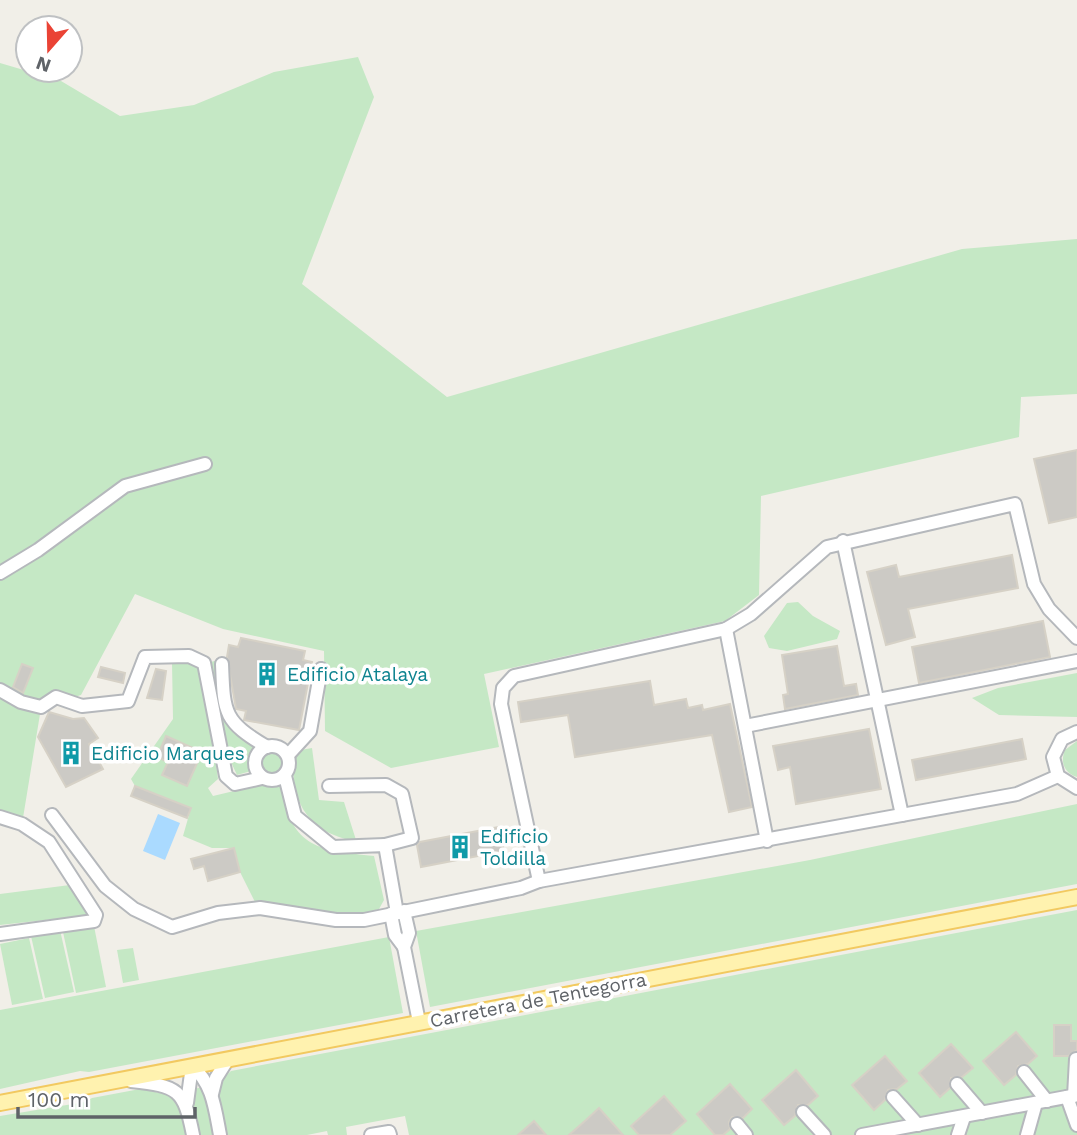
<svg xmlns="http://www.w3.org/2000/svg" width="1077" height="1135" font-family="'Work Sans',sans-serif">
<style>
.green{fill:#c5e8c5}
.water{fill:#aadaff}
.building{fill:#cccac5;stroke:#d6d1c6;stroke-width:2}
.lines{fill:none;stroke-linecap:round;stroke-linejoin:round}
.minor-casing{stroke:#b5b8bc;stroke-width:16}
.major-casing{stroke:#f2c960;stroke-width:18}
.minor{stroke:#fff;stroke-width:12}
.major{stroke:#fff2af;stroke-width:14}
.labels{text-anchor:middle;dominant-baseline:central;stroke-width:7;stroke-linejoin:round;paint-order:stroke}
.culture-label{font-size:19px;fill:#0d838f;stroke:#fff;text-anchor:start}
.street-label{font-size:19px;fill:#5f6368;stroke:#fff}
</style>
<rect width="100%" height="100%" fill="#f1efe8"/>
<g class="green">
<polygon points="358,57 374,97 302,284 447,397 962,249 1077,239 1077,394 1021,397 1019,437 761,496 759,595 725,621 484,674 499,747 391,768 325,731 324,651 223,629 135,594 81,695 41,708 22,824 0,817 0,63 61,81 120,116 194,105 274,72"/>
<polygon points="798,602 813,616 840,631 837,639 787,651 769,648 764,636 787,603"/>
<polygon points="220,660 220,706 255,750 251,771 237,775 224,747 225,731 216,703 210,662"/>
<path d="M190,661L205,674L218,779L208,788L213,796L263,784L281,787C292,849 319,850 374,856L384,900L379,909C339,924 295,900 255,902L240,872L234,848H212L183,836L191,808L135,786L131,779L173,719L172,662Z"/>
<polygon points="1077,673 1077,717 999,715 972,698 998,688"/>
<path d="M1077,741V777C1064,773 1060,762 1065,750Z"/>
<path d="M312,748L319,800L344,802L356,840C348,841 342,838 334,835C299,821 289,786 295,751Z"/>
<circle cx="273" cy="763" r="11"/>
<polygon points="1077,804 1077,884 430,1007 416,931 810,860"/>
<polygon points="70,885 91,915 0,925 0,894"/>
<polygon points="1077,910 1077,1135 409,1135 405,1116 346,1127 347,1135 328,1135 327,1131 307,1135 0,1135 0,1116 85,1102 92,1098 140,1089 170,1095 218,1083 231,1071"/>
<polygon points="94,926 106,987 76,993 63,932"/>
<polygon points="60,930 74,992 45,998 31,936"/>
<polygon points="389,937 403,1013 89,1072 80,1071 0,1089 0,1010"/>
<polygon points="29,938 43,999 12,1005 0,944"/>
<polygon points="133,948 139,980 123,983 117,950"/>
</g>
<polygon class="water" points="158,814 180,823 165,860 143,851"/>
<g class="building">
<polygon points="1077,450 1077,517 1049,523 1034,459"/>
<polygon points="1012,555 1018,588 908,609 915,637 886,645 867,572 896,565 899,577"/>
<polygon points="1043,621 1050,657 919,683 912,647"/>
<polygon points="241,638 305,651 303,660 312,662 299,730 244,720 246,711 236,709 227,657 229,645 238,647"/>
<polygon points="837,646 844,686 856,684 858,695 785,709 783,695 788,694 782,655"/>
<polygon points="22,664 33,668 23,693 13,687"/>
<polygon points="101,667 125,673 123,683 98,677"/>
<polygon points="156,669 166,671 162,700 147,698"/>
<polygon points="650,681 654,705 686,699 688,708 702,705 703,710 730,704 752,807 729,812 712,735 575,757 568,715 521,722 518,702"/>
<polygon points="49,712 73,719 84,718 98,738 89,744 103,769 66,787 38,737"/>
<polygon points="869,729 881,789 796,804 790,767 778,770 773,746"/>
<polygon points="166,736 202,752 187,786 162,775 168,762 157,757"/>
<polygon points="1022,739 1026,759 916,780 912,760"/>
<polygon points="135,786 191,808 187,818 131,796"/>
<polygon points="499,827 504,851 421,867 417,845 420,842"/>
<polygon points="234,848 240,872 208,881 204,866 194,869 191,859"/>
<polygon points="1054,1025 1071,1025 1071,1041 1077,1041 1077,1050 1068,1056 1054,1056"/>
<polygon points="1016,1032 1037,1056 1028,1064 1018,1066 1016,1075 1004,1085 983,1061"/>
<polygon points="951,1044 973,1068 962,1077 951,1078 950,1088 940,1097 919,1073"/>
<polygon points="885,1056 907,1081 897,1089 888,1090 885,1100 874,1110 852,1085"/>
<polygon points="796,1070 818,1096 808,1105 798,1105 795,1116 784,1125 762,1100"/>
<polygon points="730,1084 752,1109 743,1118 732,1117 729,1122 730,1129 723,1135 715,1135 697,1114"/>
<polygon points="664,1096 686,1121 670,1135 639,1135 631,1126"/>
<polygon points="599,1108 623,1135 569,1135 586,1120"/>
<polygon points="534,1121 546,1135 518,1135"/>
</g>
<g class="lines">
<g class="minor-casing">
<g id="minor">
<polyline points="843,541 902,815"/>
<polyline points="0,573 38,550 125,486 205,464"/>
<polyline points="726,629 767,841"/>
<path d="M222,664C224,713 223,721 267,747"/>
<polyline points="0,690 21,702 41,707 56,697 82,706 128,701 145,657 189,656 204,663 226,776 235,784 262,778"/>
<polyline points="745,726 1077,661"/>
<polyline points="1077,732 1062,739 1053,757 1058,776 1077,788"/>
<circle cx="272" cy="763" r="17"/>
<polyline points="288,755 310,731 321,669"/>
<polyline points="285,776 295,816 333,847 385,845 397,913"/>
<polyline points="329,786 386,785 402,794 412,838 385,845"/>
<polyline points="52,815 105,886 134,909 172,927 218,913 260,908 336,920 364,920 521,888 539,881 1017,794 1058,776"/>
<polyline points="0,817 22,824 49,842 96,915 94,921 0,934"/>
<polyline points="539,881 501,704 503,688 514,676 726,629 751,614 827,547 1015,504 1034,584 1049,609 1077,638"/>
<polyline points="404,911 409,933 404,947 419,1022"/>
<polyline points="391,914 395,935 404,947"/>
<path d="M192,1066C213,1084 215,1109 220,1135"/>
<polyline points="1024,1072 1047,1101"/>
<path d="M131,1081C178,1086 184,1089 193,1135"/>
<polyline points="957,1084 982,1113"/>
<polyline points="212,1094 216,1078 228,1059"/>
<polyline points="1074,1096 1076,1059"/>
<polyline points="893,1097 918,1125"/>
<polyline points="1067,1097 1077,1125"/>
<polyline points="187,1103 192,1066"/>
<polyline points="803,1112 824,1135"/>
<polyline points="737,1124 746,1135"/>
<polyline points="371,1135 389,1132 390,1135"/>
<polyline points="862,1135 1077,1095"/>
<polyline points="958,1135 964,1117"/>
<polyline points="1027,1135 1036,1103"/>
</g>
</g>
<g class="major-casing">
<polyline id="major" points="0,1103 1077,897"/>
</g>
<use href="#minor" class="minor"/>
<use href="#major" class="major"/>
</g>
<defs>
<g id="building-bare" transform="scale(1.89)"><path d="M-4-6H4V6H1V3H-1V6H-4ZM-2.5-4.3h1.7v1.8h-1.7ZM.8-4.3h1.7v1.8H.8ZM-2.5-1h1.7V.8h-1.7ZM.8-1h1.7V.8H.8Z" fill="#0f9aa8" stroke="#fff" stroke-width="2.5" paint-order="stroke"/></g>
</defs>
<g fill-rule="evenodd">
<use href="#building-bare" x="267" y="674"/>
<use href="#building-bare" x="71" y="753"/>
<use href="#building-bare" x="460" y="847"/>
</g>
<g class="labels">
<g class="culture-label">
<text x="287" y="674">Edificio Atalaya</text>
<text x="91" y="753">Edificio Marques</text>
<text x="480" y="836">Edificio<tspan x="480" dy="22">Toldilla</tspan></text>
</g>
<g class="street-label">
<text transform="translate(538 1000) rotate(-11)">Carretera de Tentegorra</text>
</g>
</g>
<g transform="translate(49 49) rotate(200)"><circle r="33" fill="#ffffff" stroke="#bfc1c3" stroke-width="2"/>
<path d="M0-5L12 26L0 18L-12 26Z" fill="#ea4335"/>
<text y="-10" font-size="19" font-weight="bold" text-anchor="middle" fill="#5f6368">N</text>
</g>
<path d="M18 1107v10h177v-10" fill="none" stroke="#5f6368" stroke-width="3.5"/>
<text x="28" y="1107" font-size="21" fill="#5f6368" stroke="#ffffff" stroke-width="5" paint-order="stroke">100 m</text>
</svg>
